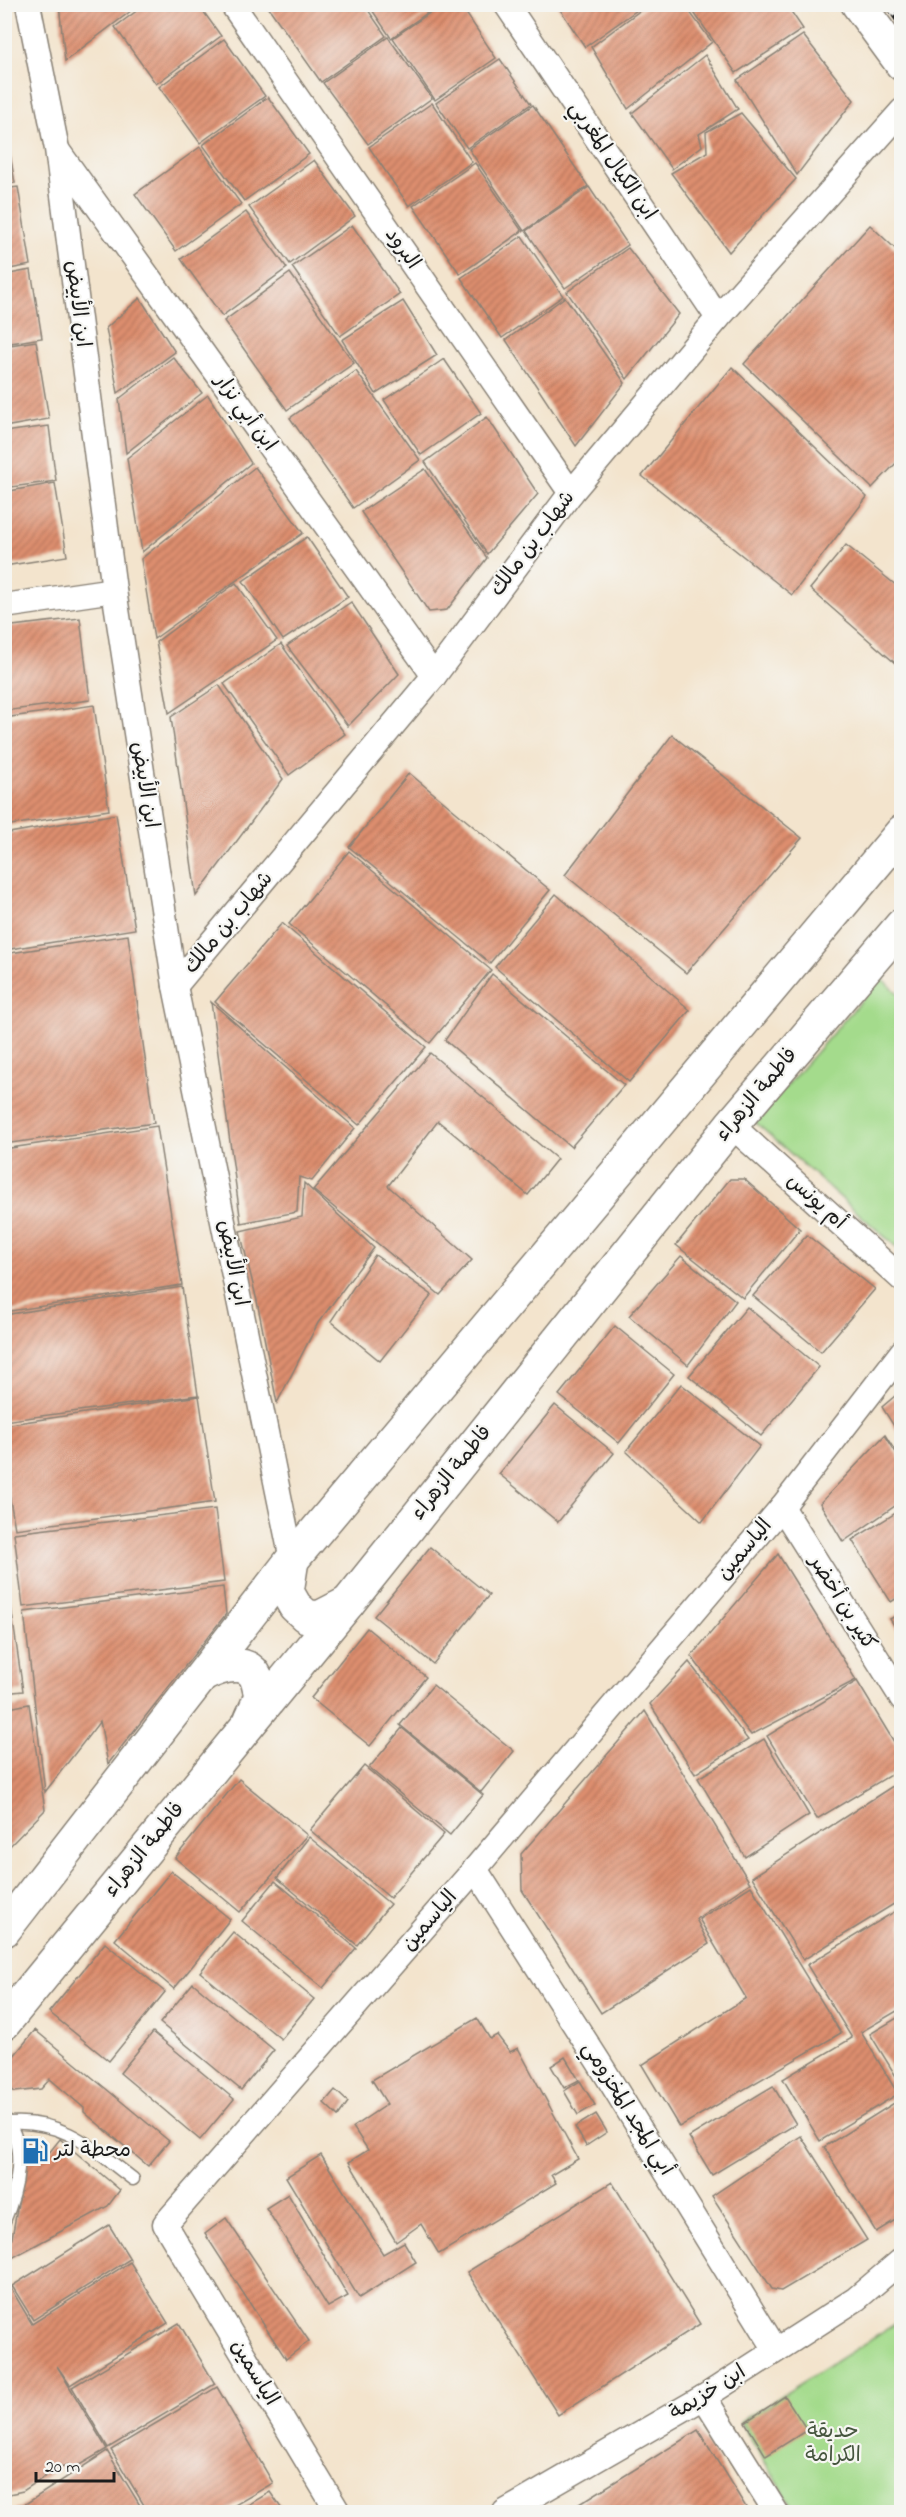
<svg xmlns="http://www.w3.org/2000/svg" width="906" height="2517" font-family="'Indie Flower','Playpen Sans Arabic',sans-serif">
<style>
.garden{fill:#a4db8c;stroke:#607c54;stroke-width:1.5}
.building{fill:url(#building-hatch)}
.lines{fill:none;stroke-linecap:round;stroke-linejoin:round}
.lane-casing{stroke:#888074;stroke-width:15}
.street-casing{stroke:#888074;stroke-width:27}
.secondary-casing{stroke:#888074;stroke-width:36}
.primary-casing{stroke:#888074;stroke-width:36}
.lane{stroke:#fff;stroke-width:12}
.street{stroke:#fff;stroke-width:24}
.secondary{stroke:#fff;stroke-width:33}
.primary{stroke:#fff;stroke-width:33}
.rail-casing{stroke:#1c1c1c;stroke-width:7}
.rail{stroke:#f6f6f2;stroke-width:4.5;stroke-dasharray:14;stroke-linecap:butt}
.labels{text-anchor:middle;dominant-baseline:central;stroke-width:4.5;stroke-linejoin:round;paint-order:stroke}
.street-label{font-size:21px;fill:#1c1c1c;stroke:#f6f6f2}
.poi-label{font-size:21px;fill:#1c1c1c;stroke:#f6f6f2;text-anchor:start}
.park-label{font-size:21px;fill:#45553e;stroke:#f6f6f2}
</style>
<defs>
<pattern id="building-hatch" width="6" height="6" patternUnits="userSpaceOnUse" patternTransform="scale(1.5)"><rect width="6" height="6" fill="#dd8e6e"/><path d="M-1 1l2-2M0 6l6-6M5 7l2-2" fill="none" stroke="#b2735a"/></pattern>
</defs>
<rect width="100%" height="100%" fill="#f6f6f2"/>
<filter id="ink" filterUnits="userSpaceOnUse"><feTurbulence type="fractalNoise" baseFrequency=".0167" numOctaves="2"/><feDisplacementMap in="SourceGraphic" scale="12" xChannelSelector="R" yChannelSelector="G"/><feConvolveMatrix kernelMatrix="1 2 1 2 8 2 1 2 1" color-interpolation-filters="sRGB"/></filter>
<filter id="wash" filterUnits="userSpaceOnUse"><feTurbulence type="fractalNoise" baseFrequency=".008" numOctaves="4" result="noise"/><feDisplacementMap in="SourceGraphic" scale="24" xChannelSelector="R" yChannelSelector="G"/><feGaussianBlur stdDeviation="1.35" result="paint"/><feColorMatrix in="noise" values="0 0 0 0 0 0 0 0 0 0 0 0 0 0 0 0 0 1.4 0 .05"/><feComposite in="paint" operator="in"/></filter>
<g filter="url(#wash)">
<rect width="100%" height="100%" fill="#f3e4cd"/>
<g class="garden">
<polygon points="881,978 901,996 901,1251 755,1122"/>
<polygon points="901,2320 901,2512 796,2512 740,2422"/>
</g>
<g id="blocks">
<g class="building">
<polygon points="59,4 140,4 65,61"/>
<polygon points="146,4 198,4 221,36 156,84 115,27"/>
<polygon points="266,4 364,4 386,36 321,82"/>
<polygon points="368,4 440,4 391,38"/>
<polygon points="443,4 460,4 496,58 435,100 393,38"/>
<polygon points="649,4 684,4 712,42 628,109 591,47"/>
<polygon points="688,4 786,4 803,29 736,73"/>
<polygon points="557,5 644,5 585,47"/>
<polygon points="803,35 854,100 797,175 737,80"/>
<polygon points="388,37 432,98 368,144 323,83"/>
<polygon points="224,39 265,96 200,143 159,87"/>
<polygon points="705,55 738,109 699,134 702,146 672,169 632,113"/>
<polygon points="500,59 531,104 467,148 436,103"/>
<polygon points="268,97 309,154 244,201 203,145"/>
<polygon points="432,103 472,162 409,206 369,147"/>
<polygon points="533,105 588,186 524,231 469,149"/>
<polygon points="741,113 796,179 729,252 671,173 707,152 706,132"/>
<polygon points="4,119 15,183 4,184"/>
<polygon points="200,147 241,204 176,251 135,194"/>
<polygon points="314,160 355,216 290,264 249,207"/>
<polygon points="475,163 522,231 460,274 413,206"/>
<polygon points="18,187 31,265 4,270 4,189"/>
<polygon points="589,187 628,245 565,288 526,231"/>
<polygon points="246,212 287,268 222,316 181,259"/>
<polygon points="352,225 400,294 340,336 292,267"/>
<polygon points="870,225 902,255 902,457 872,488 744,364"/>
<polygon points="522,236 563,296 502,338 461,278"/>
<polygon points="628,248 679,314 627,379 567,292"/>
<polygon points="31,270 42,338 4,344 4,275"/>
<polygon points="290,273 354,363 287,410 224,321"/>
<polygon points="565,297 625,383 576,446 506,340"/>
<polygon points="140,298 175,352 118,393 106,328"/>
<polygon points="403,301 437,355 376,394 342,340"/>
<polygon points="36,341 49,419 4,427 4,346"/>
<polygon points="173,357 202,393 126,453 119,399"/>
<polygon points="444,359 481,413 421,455 384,400"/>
<polygon points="732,367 867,497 792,595 642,476"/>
<polygon points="356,371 420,460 353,508 290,418"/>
<polygon points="208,395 251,463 142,552 127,458"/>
<polygon points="487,417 538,494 487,554 425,462"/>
<polygon points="49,426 56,481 4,488 4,432"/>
<polygon points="255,467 303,533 154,639 141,559"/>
<polygon points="425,469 487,558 447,610 429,612 361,512"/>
<polygon points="55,483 67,556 4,566 4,492"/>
<polygon points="307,537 348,597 283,640 243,581"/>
<polygon points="846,545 902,590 902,669 810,589"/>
<polygon points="236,583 277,640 169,713 156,642"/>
<polygon points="351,602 399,674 348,726 287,646"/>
<polygon points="80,618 90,700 4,711 4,627"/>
<polygon points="281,644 345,734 289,775 224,684"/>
<polygon points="219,685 283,779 196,896 171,717"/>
<polygon points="94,705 109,810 4,826 4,718"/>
<polygon points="672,735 802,838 686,973 565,875"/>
<polygon points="409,773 550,890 490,963 349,847"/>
<polygon points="116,814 135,929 4,950 4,834"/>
<polygon points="349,851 491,970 430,1043 289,924"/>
<polygon points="556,894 690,1010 629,1082 495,967"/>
<polygon points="282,923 426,1047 359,1125 215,1002"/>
<polygon points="128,935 154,1123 4,1144 4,954"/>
<polygon points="492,974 624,1085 571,1147 445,1040"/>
<polygon points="211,1002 355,1128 312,1181 299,1177 297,1212 241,1223"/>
<polygon points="430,1053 557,1159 528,1195 438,1121 388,1186 472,1260 440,1295 313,1190"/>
<polygon points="157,1126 182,1285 4,1312 4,1149"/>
<polygon points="730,1179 744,1179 800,1229 743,1298 676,1245"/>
<polygon points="304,1183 374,1248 318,1323 277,1403 257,1301 240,1231 302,1217"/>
<polygon points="807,1235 875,1289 821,1352 753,1296"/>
<polygon points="375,1255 432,1295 380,1361 331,1321"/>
<polygon points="681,1256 736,1301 688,1365 629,1316"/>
<polygon points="182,1287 198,1395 4,1421 4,1315"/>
<polygon points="747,1307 819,1367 761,1436 689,1376"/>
<polygon points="615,1326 674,1374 619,1443 559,1395"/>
<polygon points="681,1384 760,1446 702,1522 626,1451"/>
<polygon points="902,1390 902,1439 882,1407"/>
<polygon points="199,1396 215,1502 15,1529 4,1464 4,1425"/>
<polygon points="555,1405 614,1453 558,1522 499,1474"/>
<polygon points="885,1435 902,1462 902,1501 843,1542 820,1503"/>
<polygon points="215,1509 224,1582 23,1607 14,1533"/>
<polygon points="902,1509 902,1595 891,1602 852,1540"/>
<polygon points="430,1547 489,1595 433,1664 374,1616"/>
<polygon points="778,1554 856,1680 751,1735 691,1656"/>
<polygon points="223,1587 226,1614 108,1764 100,1721 45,1792 24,1612"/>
<polygon points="4,1600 10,1600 23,1691 4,1693"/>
<polygon points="902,1612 902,1637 890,1619"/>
<polygon points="367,1628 426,1677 370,1746 311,1698"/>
<polygon points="689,1662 748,1740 695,1774 650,1704"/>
<polygon points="857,1681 902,1755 902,1768 817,1819 767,1736"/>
<polygon points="433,1685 514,1751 481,1792 400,1725"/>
<polygon points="29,1704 45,1810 4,1852 4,1709"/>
<polygon points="645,1711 750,1883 696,1919 709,1944 601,2013 522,1890 521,1854"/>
<polygon points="402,1728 483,1795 450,1835 369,1768"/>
<polygon points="764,1739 809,1815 745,1857 698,1778"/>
<polygon points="364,1766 444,1834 390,1898 310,1830"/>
<polygon points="239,1779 307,1835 240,1912 175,1858"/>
<polygon points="902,1780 902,1899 803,1960 752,1877"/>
<polygon points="309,1837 390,1904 357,1945 277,1878"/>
<polygon points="171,1871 230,1919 174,1989 115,1940"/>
<polygon points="275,1881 356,1948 323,1988 242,1921"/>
<polygon points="751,1886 841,2033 679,2127 642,2065 746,1998 699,1919"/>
<polygon points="902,1907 902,2008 861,2032 898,2094 820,2141 783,2079 852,2038 807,1965"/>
<polygon points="233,1932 314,1999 281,2039 200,1972"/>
<polygon points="105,1943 165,1992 109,2061 49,2012"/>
<polygon points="193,1983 274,2050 241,2090 160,2023"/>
<polygon points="902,2015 902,2086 870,2034"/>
<polygon points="477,2018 490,2039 497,2035 510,2052 518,2048 578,2159 551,2175 556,2183 439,2254 421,2224 396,2242 349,2162 368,2150 353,2127 387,2104 372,2080"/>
<polygon points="35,2030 169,2141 148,2166 84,2112 84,2108 50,2079 41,2089 15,2092 4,2084 4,2068"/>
<polygon points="153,2032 234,2099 200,2140 120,2073"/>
<polygon points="565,2057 579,2080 564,2088 551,2066"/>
<polygon points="580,2081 595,2105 578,2115 564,2091"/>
<polygon points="773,2086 796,2124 712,2175 689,2137"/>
<polygon points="335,2090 348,2102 338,2116 324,2103"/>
<polygon points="899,2100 902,2103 902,2216 876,2232 824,2147"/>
<polygon points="596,2114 607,2132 586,2146 575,2127"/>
<polygon points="30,2136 49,2153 60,2139 120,2190 108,2206 8,2260"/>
<polygon points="801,2136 867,2240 781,2291 772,2289 712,2196"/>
<polygon points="321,2155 383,2254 404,2242 416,2262 359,2298 286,2177"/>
<polygon points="612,2182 700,2324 558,2415 467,2272"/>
<polygon points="288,2194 348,2296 328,2307 266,2208"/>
<polygon points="226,2218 309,2341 286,2359 205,2234"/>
<polygon points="109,2225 130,2259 33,2320 12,2286"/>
<polygon points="130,2262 168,2323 70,2385 57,2366 107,2449 76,2467 68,2469 68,2465 51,2469 52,2472 23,2491 4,2495 4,2290 10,2287 32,2324"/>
<polygon points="179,2323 215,2384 108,2448 72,2387"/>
<polygon points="217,2387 273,2483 223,2512 148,2512 111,2450"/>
<polygon points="785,2396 807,2430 766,2456 745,2422"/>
<polygon points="698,2430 749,2512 569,2512 568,2511"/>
<polygon points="107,2451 144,2512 13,2512"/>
<polygon points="270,2492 284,2512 236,2512"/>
</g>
</g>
</g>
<g filter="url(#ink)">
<use href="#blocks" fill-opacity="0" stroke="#888074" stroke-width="1.5"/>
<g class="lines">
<g class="lane-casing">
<g id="lane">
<path d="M9,2123C64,2119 92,2148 133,2179"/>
<path d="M4,2221C17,2192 28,2145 5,2119"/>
</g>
</g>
<g class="street-casing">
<g id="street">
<polyline points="28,4 57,149 114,590 175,986 292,1560"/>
<polyline points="232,4 571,493"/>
<polyline points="506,4 718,318"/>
<polyline points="58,151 434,676"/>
<polyline points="4,606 114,590"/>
<polyline points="175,986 434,676 571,493 718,318 902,111"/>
<polyline points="731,1125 902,1279"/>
<polyline points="782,1507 902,1698"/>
<polyline points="475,1869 598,2061 776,2350"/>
<polyline points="704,2397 776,2512"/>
<polyline points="338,2512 165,2224 475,1869 782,1507 902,1352"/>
<polyline points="505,2512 704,2397 856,2299 902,2260"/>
</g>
</g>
<g class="secondary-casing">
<g id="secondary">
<polyline points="292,1560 287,1592 295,1606 306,1616 319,1618 348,1603"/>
<path d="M203,1675C221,1666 251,1656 258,1683C259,1688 261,1693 260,1697C258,1705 254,1712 251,1719"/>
<polyline points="4,1930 292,1560 902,832"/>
<polyline points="4,2023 348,1603 731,1125 902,925"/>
</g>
</g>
<g class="primary-casing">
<polyline id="primary" points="858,4 902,64"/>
</g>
<use href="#lane" class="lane"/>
<use href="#street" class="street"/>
<use href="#secondary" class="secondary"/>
<use href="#primary" class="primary"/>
<g class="rail-casing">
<polyline id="rail" points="887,4 902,25"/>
</g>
<use href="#rail" class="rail"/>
</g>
</g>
<defs>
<g id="fuel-bare" transform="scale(2.07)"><path d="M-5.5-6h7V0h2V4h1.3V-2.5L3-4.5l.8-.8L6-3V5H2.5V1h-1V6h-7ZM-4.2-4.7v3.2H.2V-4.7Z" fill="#1f6fb2" stroke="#f6f6f2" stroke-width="2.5" paint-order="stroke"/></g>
</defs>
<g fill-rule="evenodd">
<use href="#fuel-bare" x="35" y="2151"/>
</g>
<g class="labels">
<g class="street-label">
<text transform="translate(612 161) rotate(56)">ابن الكيال المغربي</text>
<text transform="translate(402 249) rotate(55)">البرود</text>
<text transform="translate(77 304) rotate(83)">ابن الأبيض</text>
<text transform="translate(245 413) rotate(54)">ابن أبي نزار</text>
<text transform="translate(533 544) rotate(-53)">شهاب بن مالك</text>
<text transform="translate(144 785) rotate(81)">ابن الأبيض</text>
<text transform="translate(229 923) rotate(-50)">شهاب بن مالك</text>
<text transform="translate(757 1095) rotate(-50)">فاطمة الزهراء</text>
<text transform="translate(816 1202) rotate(42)">أم يونس</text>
<text transform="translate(232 1263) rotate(79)">ابن الأبيض</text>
<text transform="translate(452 1473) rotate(-51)">فاطمة الزهراء</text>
<text transform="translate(745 1550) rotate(-50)">الياسمين</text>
<text transform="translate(842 1603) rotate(58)">كثير بن أخضر</text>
<text transform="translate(145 1850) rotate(-51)">فاطمة الزهراء</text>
<text transform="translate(430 1921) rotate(-49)">الياسمين</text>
<text transform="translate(627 2109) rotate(58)">أبي المجد المخزومي</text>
<text transform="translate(254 2373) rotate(59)">الياسمين</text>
<text transform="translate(708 2393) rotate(-32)">ابن خزيمة</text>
</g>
<g class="poi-label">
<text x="55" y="2151">محطة لتر</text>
</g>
<g class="park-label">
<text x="833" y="2432">حديقة<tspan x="833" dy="24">الكرامة</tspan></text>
</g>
</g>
<rect width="906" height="2517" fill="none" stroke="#f6f6f2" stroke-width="24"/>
<path d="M36 2472v9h78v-9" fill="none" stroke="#1c1c1c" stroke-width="3"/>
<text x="45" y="2472" font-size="18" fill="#1c1c1c" stroke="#f6f6f2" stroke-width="4.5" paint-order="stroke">20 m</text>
</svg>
